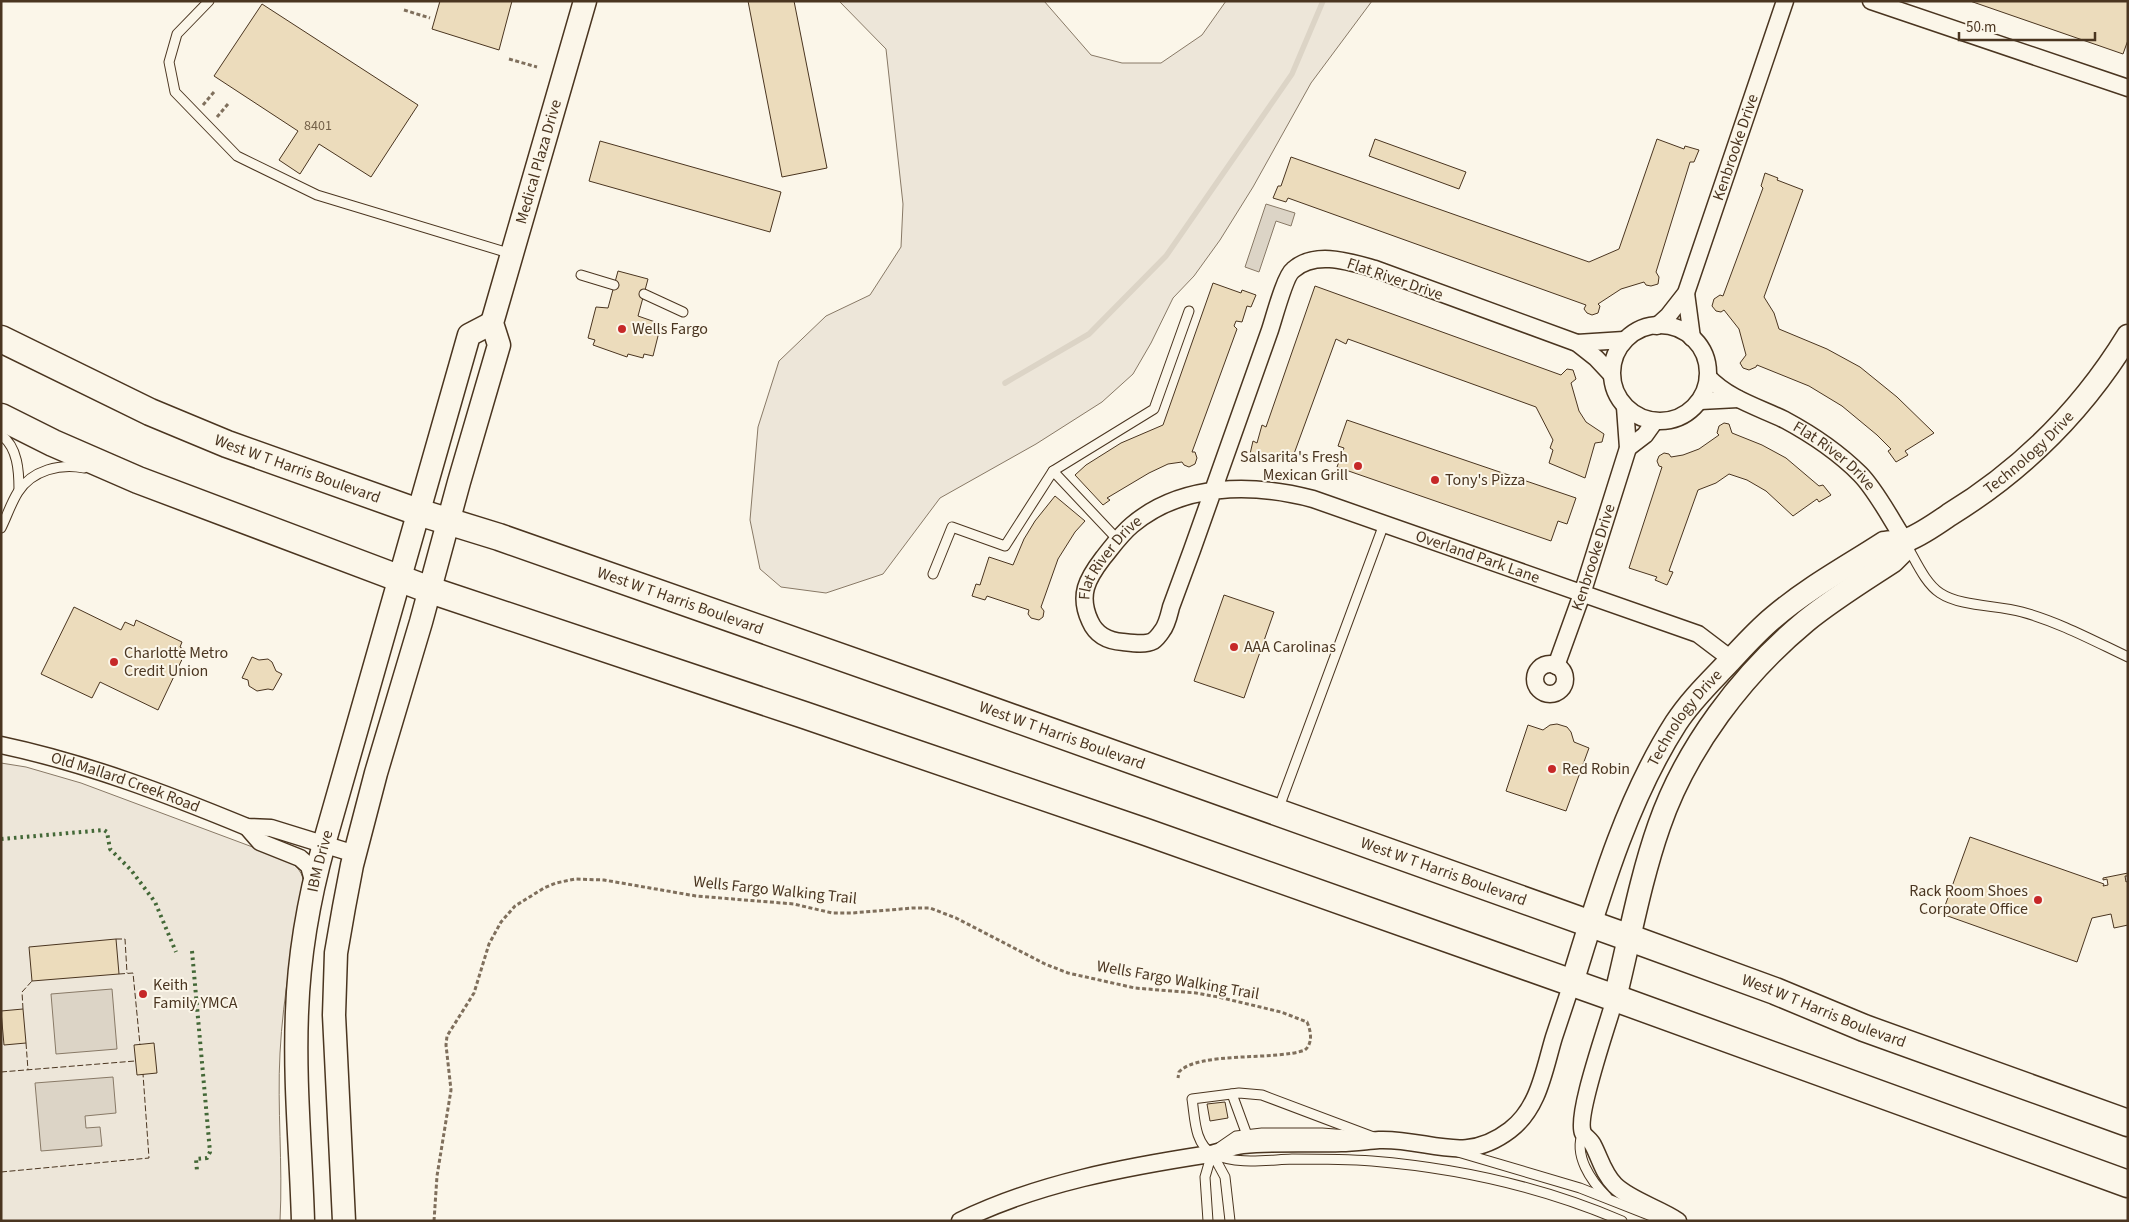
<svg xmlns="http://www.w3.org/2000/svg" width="2129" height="1222" font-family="'Source Sans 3',sans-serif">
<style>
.green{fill:#ede6d9;stroke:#887966}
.water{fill:#dcd4c6;stroke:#887966}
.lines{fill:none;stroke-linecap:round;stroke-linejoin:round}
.stream{stroke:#dcd4c6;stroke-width:5.5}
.building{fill:#ecdcbc;stroke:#4a3520}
.lane-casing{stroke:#4a3520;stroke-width:11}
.street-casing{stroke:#4a3520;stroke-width:19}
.secondary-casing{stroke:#4a3520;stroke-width:25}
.primary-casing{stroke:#4a3520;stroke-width:29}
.path{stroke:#7f6f5c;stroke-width:3;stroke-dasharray:4 2.5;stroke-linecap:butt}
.lane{stroke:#fbf6e9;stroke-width:9}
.street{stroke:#fbf6e9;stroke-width:16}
.secondary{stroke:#fbf6e9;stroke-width:22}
.primary{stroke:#fbf6e9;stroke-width:26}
.hedge{stroke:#436837;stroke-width:4;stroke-dasharray:2.5 4;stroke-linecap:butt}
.fence{stroke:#4a3520;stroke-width:1;stroke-dasharray:6 2.5;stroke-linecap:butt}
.poi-dot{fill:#c62828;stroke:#fbf6e9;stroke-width:2}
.labels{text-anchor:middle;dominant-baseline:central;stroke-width:4;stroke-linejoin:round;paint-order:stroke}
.number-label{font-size:14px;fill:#725f47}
.street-label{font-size:16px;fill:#4a3520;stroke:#fbf6e9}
.poi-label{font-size:16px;fill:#4a3520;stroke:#fbf6e9;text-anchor:start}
</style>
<rect width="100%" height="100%" fill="#fbf6e9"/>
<g class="green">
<polygon points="839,1 1044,1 1091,55 1122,63 1161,63 1202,35 1226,1 1372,1 1311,83 1253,187 1220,240 1194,276 1173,298 1151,343 1133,374 1102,402 1036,444 940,498 883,574 826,593 781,587 760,569 750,520 758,427 779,361 826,316 870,295 901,247 903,204 886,49"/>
<path d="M1,763L26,767L81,783L282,858C295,864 301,869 304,882C294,939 283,995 280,1053C277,1108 283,1165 280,1221H1Z"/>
</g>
<g class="water">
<polygon points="1266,204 1295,213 1291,226 1276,221 1259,272 1245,267"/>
<polygon points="112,989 117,1049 56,1054 51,994"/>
<polygon points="113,1077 116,1113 85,1116 86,1128 100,1127 102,1146 41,1151 35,1083"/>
</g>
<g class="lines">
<polyline class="stream" points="1005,383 1089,334 1166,256 1292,74 1323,1"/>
</g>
<g class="building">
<polygon points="440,1 512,1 499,50 432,29"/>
<polygon points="748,1 794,1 827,168 782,177"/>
<polygon points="1970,1 2128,1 2128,40 2123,54"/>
<polygon points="262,4 418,105 371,177 319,144 300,174 279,160 298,131 214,76"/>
<polygon points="1375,139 1466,172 1459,189 1369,156"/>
<polygon points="1657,139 1684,149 1685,146 1699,150 1694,162 1690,162 1656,272 1659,277 1658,284 1651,286 1646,285 1644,282 1621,289 1598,304 1600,306 1598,313 1592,315 1587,313 1584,309 1586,305 1288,198 1286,202 1273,198 1278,186 1281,186 1291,157 1589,262 1619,249"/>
<polygon points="600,141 781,192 770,232 589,181"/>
<polygon points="1765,173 1778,178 1777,180 1803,190 1764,297 1774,313 1779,329 1827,349 1860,367 1897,397 1934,433 1905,451 1908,455 1896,462 1888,451 1891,449 1877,435 1842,406 1809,386 1757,365 1756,367 1749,370 1743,368 1740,363 1746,355 1739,329 1724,310 1721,312 1716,311 1712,306 1714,299 1720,295 1723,296 1763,188 1761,186"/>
<polygon points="618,271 648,279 638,316 661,324 653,356 644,354 643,358 628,354 627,357 593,345 595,340 588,338 596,307 608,308"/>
<polygon points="1213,283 1241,293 1242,290 1256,295 1251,307 1247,306 1242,322 1236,321 1234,326 1237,329 1192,452 1195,452 1197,458 1195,464 1189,467 1184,465 1182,462 1168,464 1149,473 1107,498 1110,500 1103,505 1075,475 1086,465 1121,443 1163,425"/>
<polygon points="1315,286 1561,375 1567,369 1573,370 1576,379 1571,383 1579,411 1586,422 1604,434 1602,442 1595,443 1585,478 1549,463 1553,450 1550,448 1553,440 1536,407 1348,339 1346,344 1336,339 1291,462 1263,454 1262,458 1250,454 1253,441 1257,443 1262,425 1266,427"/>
<polygon points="1347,420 1576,498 1567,524 1558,521 1551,541 1337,467 1344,448 1338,446"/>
<polygon points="1724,423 1729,424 1732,433 1762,445 1786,458 1819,486 1823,485 1831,495 1819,502 1817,499 1793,516 1766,491 1747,480 1729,474 1716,483 1698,490 1669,571 1673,572 1667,585 1655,580 1657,577 1629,568 1662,467 1659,466 1657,461 1659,456 1664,453 1669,454 1671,457 1683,455 1699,449 1719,435 1717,433 1719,426"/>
<polygon points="1055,496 1085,521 1075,532 1058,559 1041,607 1044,611 1043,617 1039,620 1031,618 1028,614 1029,610 987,596 985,600 972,596 976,584 980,585 989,557 1013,565 1024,539 1035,521"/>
<polygon points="1224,595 1274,612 1244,698 1194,681"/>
<polygon points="74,607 121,630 125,622 134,626 136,620 182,642 180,647 186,651 158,710 100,682 92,698 41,674"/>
<polygon points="252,657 259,660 268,659 272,662 276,671 282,674 273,690 268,689 257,691 249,686 248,680 242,678"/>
<polygon points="1557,724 1567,727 1571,732 1574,742 1589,748 1566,811 1506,791 1528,725 1543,730 1550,725"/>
<polygon points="1970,837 2104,884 2103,886 2108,885 2107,879 2103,880 2103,878 2128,873 2128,876 2125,876 2126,882 2128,881 2128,925 2114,928 2111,914 2092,918 2077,962 1942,914"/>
<polygon points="116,939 119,974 32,981 29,947"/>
<polygon points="23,1009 26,1043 4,1045 1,1011"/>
<polygon points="154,1043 157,1073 137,1075 134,1045"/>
<polygon points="1225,1102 1228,1118 1210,1121 1207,1104"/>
</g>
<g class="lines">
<g class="lane-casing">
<g id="lane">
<polyline points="209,1 177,34 169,62 175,92 237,156 317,195 512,254"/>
<polyline points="581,275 614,285"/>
<polyline points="644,294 683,312"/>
<path d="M1,435C18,447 19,472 19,490"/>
<polyline points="1053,471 1154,409 1189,311"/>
<path d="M1,528C7,516 11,503 18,492C32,470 61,463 84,468"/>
<path d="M1907,546C1916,561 1925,583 1940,593C1961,607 1998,605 2022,612C2059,622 2094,641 2128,657"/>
<polyline points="933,574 952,527 1005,546 1053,471 1118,540"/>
<polyline points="1278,810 1384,524"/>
<polyline points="1232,1094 1247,1135"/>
<path d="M1583,1132C1573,1155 1591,1181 1607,1197"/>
<path d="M1376,1138L1262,1095L1239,1093L1192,1099C1195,1117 1194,1144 1213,1154C1237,1165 1266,1160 1292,1159C1318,1159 1345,1159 1372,1161C1457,1168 1543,1187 1622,1221"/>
<polyline points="1220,1147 1236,1136 1262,1133 1322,1133 1361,1136"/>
<polyline points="1458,1152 1580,1188 1664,1221"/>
<polyline points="1208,1221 1205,1177 1212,1153 1225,1177 1230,1221"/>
</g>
</g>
<g class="street-casing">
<g id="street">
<polyline points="1871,1 2128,88"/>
<polyline points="1686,293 1692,338"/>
<circle cx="1660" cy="373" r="48"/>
<path id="s1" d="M1657,326L1668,316L1686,293L1785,1"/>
<polyline points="1577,343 1624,340"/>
<path id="s2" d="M1611,374L1596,358L1577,343L1375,269C1350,262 1315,250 1293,270C1285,276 1274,318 1270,330C1244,403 1218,477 1192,550C1185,569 1178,588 1171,607C1169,615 1167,625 1162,631C1160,634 1156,639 1153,641C1146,645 1132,643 1123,642C1108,641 1096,635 1090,621C1078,595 1087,579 1103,558C1112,547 1121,534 1132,525C1182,483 1252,483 1313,499L1698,634L1731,659"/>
<path id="s3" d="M1708,377C1729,399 1758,407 1785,420C1811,434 1839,453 1860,474C1876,490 1892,521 1905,541"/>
<polyline points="1700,401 1738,399"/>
<polyline points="1628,448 1645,435 1655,421"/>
<circle cx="1550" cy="679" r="15"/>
<path id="s4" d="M1556,666L1582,594L1628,448L1625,407"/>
<path id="s5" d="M1,745C86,763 167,794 247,827L271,828L355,854"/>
<polyline points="247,827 260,842 300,858 309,866 314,884"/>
<path d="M1615,998C1609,1022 1575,1115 1583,1133C1585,1137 1591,1140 1593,1145C1600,1158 1603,1173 1615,1185C1630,1200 1659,1208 1678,1221"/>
<path d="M960,1221C1038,1183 1125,1167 1210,1154C1221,1152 1232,1146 1243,1145C1276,1142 1308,1144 1341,1143C1354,1143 1366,1141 1379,1140C1429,1138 1463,1166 1510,1130C1539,1108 1544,1070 1554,1037C1560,1019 1566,1001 1572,983"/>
</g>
</g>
<g class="secondary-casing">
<g id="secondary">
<path id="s6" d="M1572,983C1599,895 1626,801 1676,723C1691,700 1710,682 1728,663C1743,647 1757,631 1774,617C1808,588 1847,567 1884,543C1892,541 1900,543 1907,540C1922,534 1936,524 1949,515C2024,469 2082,411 2128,336"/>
<path d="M1615,998C1629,942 1640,880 1659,826C1686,748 1742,674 1806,621C1833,599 1864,580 1893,561L1902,552L1905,541"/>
<path id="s7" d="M303,1221C301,1152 294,1081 297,1012C299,956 309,898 324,844L469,335L492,323"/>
<path id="s8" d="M344,1221L334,1015L336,953L344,907L352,865L376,773L421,622L459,482L499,345L492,323L585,1"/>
</g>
</g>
<g class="primary-casing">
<g id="primary">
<path id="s9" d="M1,339L150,412L227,444L418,512L499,537L946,694L1630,938L1775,991L1864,1028L2128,1123"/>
<polyline points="1,417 53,443 138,480 430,590 804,715 1146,832 1615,998 2128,1184"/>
</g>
</g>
<g class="path">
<polyline points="404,10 430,18"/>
<polyline points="509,59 537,67"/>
<polyline points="203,105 214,92"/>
<polyline points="217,117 228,104"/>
<path d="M434,1221L437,1176L451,1090L446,1045L447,1036L474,993L489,944L501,922L515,906L544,888L556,883L575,879L604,880L696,896L794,904L832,913H852L913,908H930L956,918L1045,964L1068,973L1135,988L1196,993L1218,997L1281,1012L1307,1022C1311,1031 1313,1043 1305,1050C1276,1061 1198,1051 1179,1072L1178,1078"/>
</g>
<use href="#lane" class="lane"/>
<use href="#street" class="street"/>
<use href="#secondary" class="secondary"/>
<use href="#primary" class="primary"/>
<g class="hedge">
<polyline points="1,839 104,830 107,832 110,849 131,870 155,902 176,952"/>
<polyline points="192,951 210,1152 207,1158 196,1159 197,1171"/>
</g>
<g class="fence">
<polyline points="116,939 125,939 127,973"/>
<polyline points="119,974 133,973 140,1045"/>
<polyline points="23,1009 22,992 32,981"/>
<polyline points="26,1043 28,1070"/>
<polyline points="1,1072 135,1061"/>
<polyline points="1,1172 149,1158 143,1074"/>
</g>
</g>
<g class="poi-dot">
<circle cx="622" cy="329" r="5"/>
<circle cx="1358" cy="466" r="5"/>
<circle cx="1435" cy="480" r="5"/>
<circle cx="1234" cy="647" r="5"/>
<circle cx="114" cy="662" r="5"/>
<circle cx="1552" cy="769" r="5"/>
<circle cx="2038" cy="900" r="5"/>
<circle cx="143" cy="994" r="5"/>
</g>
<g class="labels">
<g class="number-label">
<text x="318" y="126">8401</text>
</g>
<g class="street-label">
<text stroke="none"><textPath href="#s1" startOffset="198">Kenbrooke Drive</textPath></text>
<text stroke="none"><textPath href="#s8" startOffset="1089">Medical Plaza Drive</textPath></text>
<text transform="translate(1395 279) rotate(19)">Flat River Drive</text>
<text stroke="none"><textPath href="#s6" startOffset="732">Technology Drive</textPath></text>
<text stroke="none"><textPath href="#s3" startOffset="150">Flat River Drive</textPath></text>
<text stroke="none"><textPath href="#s9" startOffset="324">West W T Harris Boulevard</textPath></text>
<text stroke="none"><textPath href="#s2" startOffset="1294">Overland Park Lane</textPath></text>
<text stroke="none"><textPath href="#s4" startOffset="115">Kenbrooke Drive</textPath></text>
<text stroke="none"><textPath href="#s2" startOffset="889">Flat River Drive</textPath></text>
<text stroke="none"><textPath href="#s9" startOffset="729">West W T Harris Boulevard</textPath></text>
<text stroke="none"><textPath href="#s6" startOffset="290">Technology Drive</textPath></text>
<text stroke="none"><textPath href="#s9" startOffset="1134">West W T Harris Boulevard</textPath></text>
<text stroke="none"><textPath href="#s5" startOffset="130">Old Mallard Creek Road</textPath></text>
<text stroke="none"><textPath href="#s7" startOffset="362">IBM Drive</textPath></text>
<text stroke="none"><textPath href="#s9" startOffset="1539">West W T Harris Boulevard</textPath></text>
<text transform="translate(775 890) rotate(6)">Wells Fargo Walking Trail</text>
<text transform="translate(1178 980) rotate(10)">Wells Fargo Walking Trail</text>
<text stroke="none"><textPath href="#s9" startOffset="1944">West W T Harris Boulevard</textPath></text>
</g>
<g class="poi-label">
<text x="632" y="329">Wells Fargo</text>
<text x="1348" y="457" text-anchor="end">Salsarita's Fresh<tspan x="1348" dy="18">Mexican Grill</tspan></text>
<text x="1445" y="480">Tony's Pizza</text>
<text x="1244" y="647">AAA Carolinas</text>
<text x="124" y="653">Charlotte Metro<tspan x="124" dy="18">Credit Union</tspan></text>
<text x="1562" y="769">Red Robin</text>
<text x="2028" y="891" text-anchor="end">Rack Room Shoes<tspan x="2028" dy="18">Corporate Office</tspan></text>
<text x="153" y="985">Keith<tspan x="153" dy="18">Family YMCA</tspan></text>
</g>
</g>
<rect width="2129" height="1222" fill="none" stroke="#4a3520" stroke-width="5"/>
<path d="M1959 32v8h136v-8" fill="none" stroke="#4a3520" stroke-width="2.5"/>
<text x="1966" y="32" font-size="15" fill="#4a3520" stroke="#fbf6e9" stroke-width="4" paint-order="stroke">50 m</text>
</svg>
